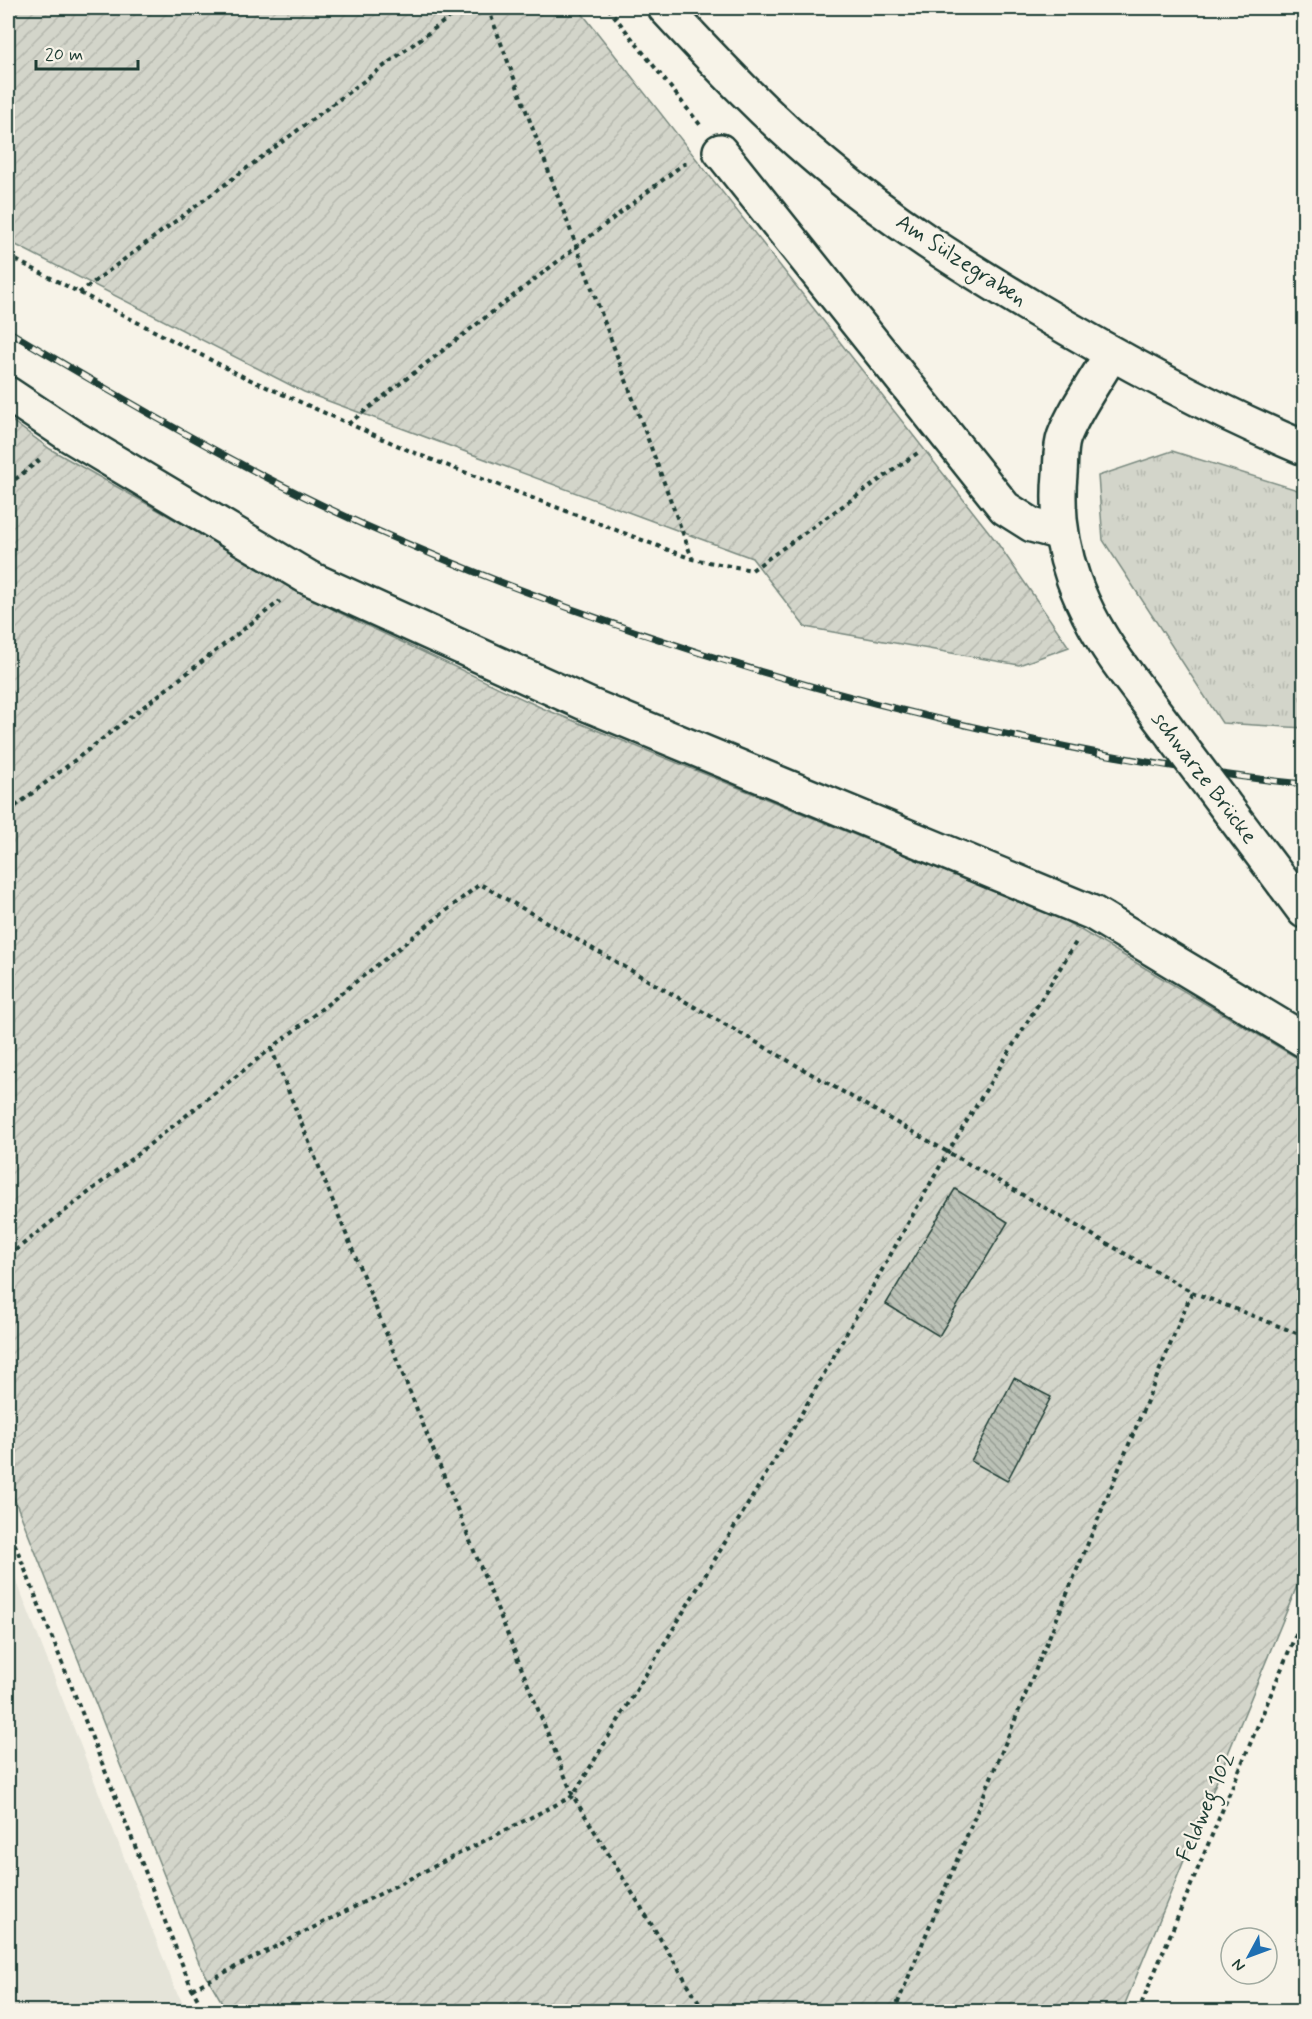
<svg xmlns="http://www.w3.org/2000/svg" width="1312" height="2019" font-family="Mynerve,sans-serif">
<style>
.built{fill:#e5e4d9}
.grass{fill:url(#grass-tufts);stroke:#79897f;stroke-width:1.5}
.garden{fill:url(#garden-furrows);stroke:#79897f;stroke-width:1.5}
.building{fill:url(#building-back-hatch);stroke:#1f3d34;stroke-width:1.5}
.lines{fill:none;stroke-linecap:round;stroke-linejoin:round}
.minor-casing{stroke:#1f3d34;stroke-width:38}
.path{stroke:#1f3d34;stroke-width:4;stroke-dasharray:4.5 4.5;stroke-linecap:butt}
.minor{stroke:#f7f3e8;stroke-width:33}
.rail-casing{stroke:#1f3d34;stroke-width:7}
.rail{stroke:#f7f3e8;stroke-width:4.5;stroke-dasharray:14;stroke-linecap:butt}
.minor-bridge-casing{stroke:#1f3d34;stroke-width:38;stroke-linecap:butt}
.minor-bridge{stroke:#f7f3e8;stroke-width:33}
.labels{text-anchor:middle;dominant-baseline:central;stroke-width:4.5;stroke-linejoin:round;paint-order:stroke}
.street-label{font-size:22px;fill:#1f3d34;stroke:#f7f3e8}
</style>
<defs>
<pattern id="grass-tufts" width="24" height="20" patternUnits="userSpaceOnUse" patternTransform="scale(1.5)"><rect width="24" height="20" fill="#d3d5ca"/><path d="M3 7l-1-3M5 7V3M7 7l1-3M15 17l-1-3M17 17v-4M19 17l1-3" fill="none" stroke="#b5b8ae"/></pattern>
<pattern id="garden-furrows" width="10" height="10" patternUnits="userSpaceOnUse" patternTransform="scale(1.5)"><rect width="10" height="10" fill="#d3d5ca"/><path d="M-1 1l2-2M0 10L10 0M9 11l2-2" fill="none" stroke="#b5b8ae"/></pattern>
<pattern id="building-back-hatch" width="6" height="6" patternUnits="userSpaceOnUse" patternTransform="scale(1.5)"><rect width="6" height="6" fill="#bbc1b6"/><path d="M-1 5l2 2M0 0l6 6M5-1l2 2" fill="none" stroke="#979e95"/></pattern>
</defs>
<rect width="100%" height="100%" fill="#f7f3e8"/>
<filter id="ink" filterUnits="userSpaceOnUse"><feTurbulence type="fractalNoise" baseFrequency=".0167" numOctaves="2"/><feDisplacementMap in="SourceGraphic" scale="12" xChannelSelector="R" yChannelSelector="G"/><feConvolveMatrix kernelMatrix="1 2 1 2 8 2 1 2 1" color-interpolation-filters="sRGB"/></filter>
<g filter="url(#ink)">
<polygon class="built" points="8,1559 176,1991 188,2011 8,2011"/>
<polygon class="grass" points="1172,451 1304,492 1304,728 1222,723 1103,540 1098,476"/>
<g class="garden">
<polygon points="8,8 578,8 996,541 1069,647 1019,665 805,627 752,558 304,392 8,241"/>
<polygon points="8,418 50,449 338,612 542,708 1062,919 1304,1062 1304,1569 1122,2011 227,2011 199,1963 8,1483"/>
</g>
<g class="building">
<polygon points="955,1189 1008,1222 939,1336 886,1304"/>
<polygon points="1014,1378 1051,1397 1007,1481 971,1461"/>
</g>
<g class="lines">
<g class="minor-casing">
<g id="minor">
<path d="M665,8C716,63 768,118 826,166C891,221 963,266 1035,309C1122,361 1211,409 1304,448"/>
<polyline points="720,151 1005,508 1032,525 1061,533"/>
<path d="M1111,354C1096,381 1075,408 1064,437C1060,448 1061,462 1060,474C1053,549 1081,613 1125,672"/>
<polyline points="8,394 71,436 309,578 589,705 1093,913 1304,1040"/>
<polyline points="1284,884 1304,911"/>
</g>
</g>
<g class="path">
<polyline points="488,8 692,558"/>
<polyline points="608,8 701,126"/>
<polyline points="8,13 14,8"/>
<polyline points="8,256 244,377 417,454 692,559 752,570 919,452"/>
<polyline points="79,293 462,8"/>
<polyline points="348,424 682,165 690,162"/>
<polyline points="8,485 42,458"/>
<polyline points="8,812 280,601"/>
<polyline points="271,1048 573,1796 705,2012"/>
<polyline points="8,1256 480,884 1192,1292 894,2012"/>
<polyline points="1192,1292 1304,1336"/>
<polyline points="8,1527 192,1989 205,2012"/>
<polyline points="192,1989 573,1796 793,1429 948,1152 1076,942"/>
<polyline points="1138,2012 1304,1615"/>
</g>
<use href="#minor" class="minor"/>
<g class="rail-casing">
<path id="rail" d="M8,331C123,399 239,468 362,524C568,616 776,684 996,732C1097,754 1201,774 1304,784"/>
</g>
<use href="#rail" class="rail"/>
<g class="minor-bridge-casing">
<polyline id="minor-bridge" points="1125,672 1284,884"/>
</g>
<use href="#minor-bridge" class="minor-bridge"/>
</g>
</g>
<g class="labels">
<g class="street-label">
<text transform="translate(961 261) rotate(33)">Am Sülzegraben</text>
<text transform="translate(1204 778) rotate(53)">schwarze Brücke</text>
<text transform="translate(1206 1807) rotate(-67)">Feldweg 102</text>
</g>
</g>
<rect width="1312" height="2019" fill="none" stroke="#f7f3e8" stroke-width="30"/>
<rect x="15" y="15" width="1282" height="1989" fill="none" stroke="#1f3d34" stroke-width="2" filter="url(#ink)"/>
<g transform="translate(1249 1956) rotate(229)"><circle r="28" fill="#f7f3e8" stroke="#a1aaa0" stroke-width="1.5"/>
<path d="M0-4.5L10 22L0 15L-10 22Z" fill="#1f6fb2"/>
<text y="-9" font-size="16" font-weight="bold" text-anchor="middle" fill="#1f3d34">N</text>
</g>
<path d="M36 60v9h102v-9" fill="none" stroke="#1f3d34" stroke-width="3"/>
<text x="45" y="60" font-size="18" fill="#1f3d34" stroke="#f7f3e8" stroke-width="4.5" paint-order="stroke">20 m</text>
</svg>
